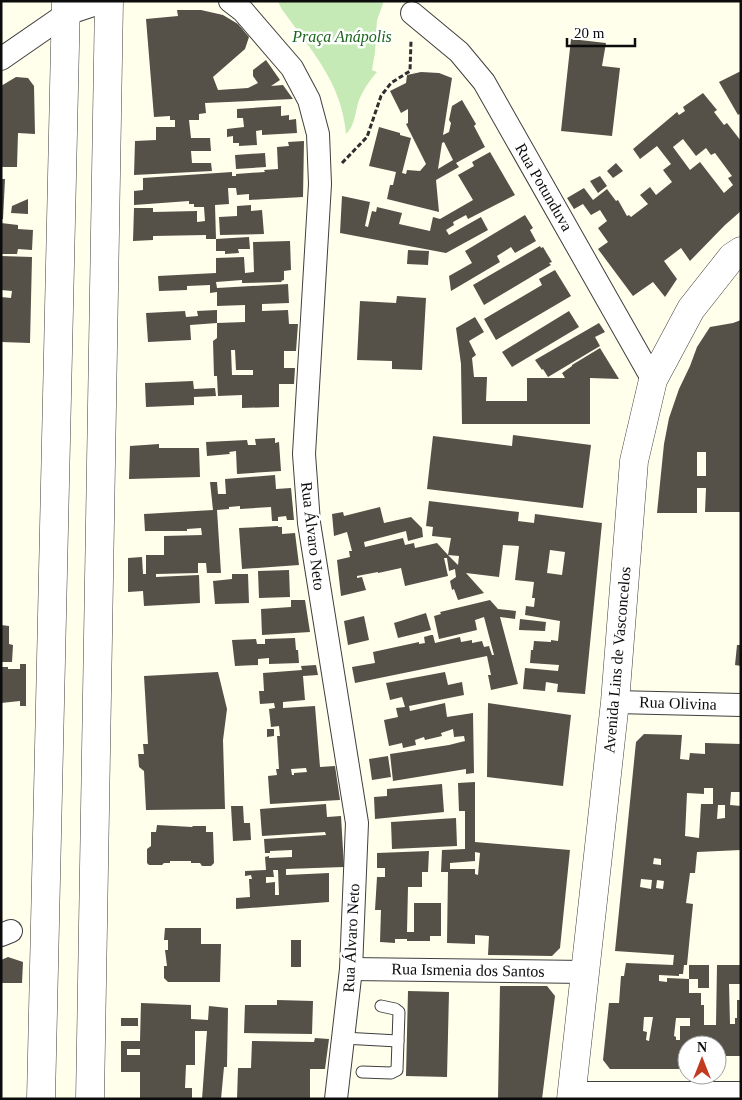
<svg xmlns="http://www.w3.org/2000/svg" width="742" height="1100" font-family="Georgia,serif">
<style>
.green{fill:#c5eab5}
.building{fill:#555048;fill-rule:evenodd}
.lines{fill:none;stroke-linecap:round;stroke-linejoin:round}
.service-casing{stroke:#3f3f3f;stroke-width:13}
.minor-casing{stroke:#3f3f3f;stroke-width:24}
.tertiary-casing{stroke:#3f3f3f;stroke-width:29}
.path{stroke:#2e2e2e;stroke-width:3;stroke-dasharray:5 2.5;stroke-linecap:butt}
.service{stroke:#fff;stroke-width:11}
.minor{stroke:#fff;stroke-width:22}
.tertiary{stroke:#fff;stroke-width:28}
.labels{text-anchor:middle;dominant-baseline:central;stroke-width:5;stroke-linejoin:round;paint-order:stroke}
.park-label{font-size:16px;font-style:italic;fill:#1b661c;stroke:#fff}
.street-label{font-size:16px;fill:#0c0c0c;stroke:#fff}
</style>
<rect width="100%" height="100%" fill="#ffffec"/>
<path class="green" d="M278,1H384L377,20L375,52L372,70L377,72C369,81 363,90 359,100C355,112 355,126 346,134C342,82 310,49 281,8Z"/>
<g class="building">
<polygon points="177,10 201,10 223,15 238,24 249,37 245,49 213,77 218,90 248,88 258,83 253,76 253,70 266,60 280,80 271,86 283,85 293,99 205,103 206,113 199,114 199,120 189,120 191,138 210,138 211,151 191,151 192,163 211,163 212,171 134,175 135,141 156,140 156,127 175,127 175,120 170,120 170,116 154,117 146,19 178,16"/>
<polygon points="571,39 606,43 602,66 620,68 612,136 561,131"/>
<polygon points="741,71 741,113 738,115 719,82"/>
<path d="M421,72L439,73L452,78L443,135L449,132L451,123L449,120L452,106L462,100L476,124L474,126L485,147L456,163L459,167L436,180L439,212L387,199L390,185H393L396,172L369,166L379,127L400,133V135L411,138L402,173L406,174L407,170L420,171L426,164L406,124L408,123V109L401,113L390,91L406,83L407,75ZM444,142L453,160L438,169L442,143Z"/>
<polygon points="16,77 28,78 34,86 35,134 18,133 17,167 1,167 1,86"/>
<path d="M703,93L717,110L714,112L724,125L727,123L741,141V211L725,225L690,261L681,248L664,261L677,279L665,297L653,282L633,296L598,249L608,242L598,228L607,221L600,210L591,215L583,204L574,209L567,198L584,188L593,200L607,189L616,201L618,200L627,216L629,215L631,217L648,204L640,195L650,187L656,195L672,182L663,170L671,164L657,146L640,159L633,149L677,112L679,115L685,111L683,107ZM683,139L696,156L706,148L711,155L715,153L732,176L728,178L733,185L724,193L700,162L690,170L673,147Z"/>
<polygon points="281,106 281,116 289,115 289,120 296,119 297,133 262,135 262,130 256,131 257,145 239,146 239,143 233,143 233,136 227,137 227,129 244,127 243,118 237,118 237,109"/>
<polygon points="304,141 303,197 249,200 249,194 237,195 236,188 228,188 229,204 215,205 216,239 206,239 206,235 153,236 153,240 133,241 134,208 153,208 153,212 197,211 197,222 205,221 204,207 194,207 194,204 189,204 189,201 134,205 134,191 143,190 143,178 232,172 232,176 236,176 236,174 265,172 264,170 278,169 277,147 289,146 288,142"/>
<polygon points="490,152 515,195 468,219 466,215 453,222 454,225 446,230 449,235 481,217 488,230 446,253 340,233 342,196 370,202 365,226 368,227 372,211 376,212 377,207 402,213 399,224 430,231 433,217 440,219 473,200 458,175 474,166 472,162"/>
<polygon points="265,153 266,167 236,169 235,155"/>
<polygon points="616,163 623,171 613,178 607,171"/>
<polygon points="600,176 607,186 598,193 590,181"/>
<polygon points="1,179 5,179 3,219 1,219"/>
<polygon points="28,199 28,214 11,213 12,206"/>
<polygon points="251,205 251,211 262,210 264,234 220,235 219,217 237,216 237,206"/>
<polygon points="525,215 533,228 530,230 536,241 515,253 511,247 497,256 500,262 451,291 449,276 472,263 465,251"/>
<polygon points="1,223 18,225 18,229 33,230 32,250 18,249 17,254 1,254"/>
<polygon points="249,237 250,249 238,249 239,253 225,254 225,251 216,251 216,239"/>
<path d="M290,241L291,270L284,271V280L281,281L282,282L242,283V280L216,282L217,288L288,284L289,303L262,304V311L288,310L289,324H298L296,351H284V368H295L294,384H279V407L242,408V395L218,396L217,376H214L213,341L217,338V323L245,322V305L217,306V292L210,293V285L187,286V290L159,291L158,276L216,273V258L244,257L245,273L254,272L253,242ZM231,350H235L236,370H253V375H232Z"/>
<polygon points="540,246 541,248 543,247 552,262 549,263 551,265 484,305 473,285"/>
<polygon points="408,250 429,251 428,265 407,264"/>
<polygon points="1,256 32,257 30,343 1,342 1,297 11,298 12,291 1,290"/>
<polygon points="555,270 571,296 496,340 484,319 542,285 539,279"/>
<polygon points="397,296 426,298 422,370 392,369 392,361 357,360 360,301 396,303"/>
<polygon points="217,310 217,323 190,325 191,340 148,342 146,313 185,311 186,317 198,316 197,311"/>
<polygon points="569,311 579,327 512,367 502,352"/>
<polygon points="475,317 484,332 469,341 476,355 472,358 474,377 487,377 486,401 527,401 527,378 565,378 562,373 572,366 572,365 600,348 619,379 590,378 590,424 462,424 461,364 456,328"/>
<path d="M741,320L740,512H705L706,488H697V513H657L664,444L669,418L679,389L690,366L697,347L710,327L733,323ZM697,452H706V476H697Z"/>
<polygon points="599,323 605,332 595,337 600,346 548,377 543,369 542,370 535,360"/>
<polygon points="193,381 194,389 215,388 216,396 194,397 194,405 146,407 145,383"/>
<polygon points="513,435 591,445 583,508 427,489 433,436 512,446"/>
<polygon points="275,438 275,443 279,442 281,471 237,474 236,451 229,452 230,454 207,456 206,442 247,440 248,445 256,445 255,439"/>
<polygon points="159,444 159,448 199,448 200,477 129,479 130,446"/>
<polygon points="275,475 276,489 291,488 294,520 287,520 286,516 278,517 278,521 272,521 271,507 240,509 240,506 229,507 229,509 217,510 221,573 207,573 206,563 198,563 198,573 156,574 156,577 199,575 200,603 144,606 143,591 128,592 128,558 142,557 143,574 146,574 146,555 164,555 164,536 202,535 201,528 187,529 187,531 145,531 144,514 213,510 210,482 217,482 218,494 226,494 225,479"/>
<path d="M429,501L519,512L518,521L534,523L535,514L602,523L585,694L557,692L558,684L546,682L545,691L523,689L525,668L558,671L559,665L530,663L531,650H533L534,641L551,642V640L558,641L560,621L525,615L526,606L534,607L535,598H532L534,582L515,580L519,546L503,545L499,577L466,573L484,593L458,600L454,589L452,590L450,581L456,577L455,569L449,571L447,558H444L448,576L405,586L401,568L378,573V572L357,576V578L362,577L366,590L341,596L337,560L350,557L349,551H352L347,532L334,536L332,514L343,512L344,516L380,507L384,523L411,517L422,528L423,537L408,541L406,531L364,542L365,547L403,538L405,545L414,543L415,548L437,543L448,555L451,538L432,536L433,527L426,526ZM550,550L565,552L562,575L547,573ZM448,555L459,556L458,565Z"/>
<polygon points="278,526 278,527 282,527 282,534 295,533 299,565 242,569 239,528"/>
<polygon points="289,570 290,597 259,598 258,571"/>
<polygon points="232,574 248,574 249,603 215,604 213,581 232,579"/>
<polygon points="291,600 305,600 310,632 262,635 261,609 291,607"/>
<polygon points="490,600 498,609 516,611 515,619 500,617 518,684 491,690 488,675 491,675 487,656 355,683 352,667 375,663 373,652 419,642 419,644 425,643 424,637 431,635 433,635 435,643 460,637 461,642 472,640 472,643 482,641 484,647 489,646 492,655 494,655 484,617 475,620 477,630 439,639 434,616 441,614 440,612"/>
<polygon points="426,613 431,630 398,638 394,623"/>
<polygon points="364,616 369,640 348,645 344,621"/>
<polygon points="520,619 546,622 545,631 519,630"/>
<polygon points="1,625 9,626 9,644 13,645 12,662 1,662"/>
<polygon points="295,638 296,650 298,650 299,663 269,664 269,658 258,659 258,665 235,666 232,640 256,639 257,644 265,644 265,639"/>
<polygon points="737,645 741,645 741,666 735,665"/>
<polygon points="20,664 26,664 26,706 20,706 20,701 1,703 1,667 8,667 8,669 20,669"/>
<path d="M316,665L318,675L303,676L305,700L283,702V708L315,706L320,767L335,766L340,800L270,804L268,776L277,775L276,769H279L277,736H280L279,726L271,727L269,709L275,708L274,703L260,704L259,691H264L263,673L302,670L301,666ZM306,768L307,772L294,773V775H292L291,769Z"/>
<polygon points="218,672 227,709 223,740 225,809 146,810 144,771 139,767 138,754 144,754 143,744 148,744 144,676"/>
<polygon points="445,672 448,685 462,682 464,695 409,706 410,711 445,703 447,717 473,713 474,773 466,774 466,769 393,781 390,754 449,745 465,741 464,736 454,737 453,729 441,733 442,736 425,740 424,737 415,740 416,745 403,748 402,743 389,746 384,720 398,717 396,708 405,707 402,697 390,700 386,683"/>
<polygon points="488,703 571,715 563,786 487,777"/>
<polygon points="267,729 274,729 274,736 267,737"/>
<path d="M644,734L682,735L680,759L689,760L690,753L705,754V743L741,744V792H731L730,805L741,806V850L697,852L695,873H690L686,903L693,904L687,965H684L683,974H679V976L659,975V981L667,982V978L689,979V993H701V1005H704V1025H716L717,965H741V984H729L730,1024H735V1018H737V1000H741V1056H717V1045H687V1069H610L603,1060L609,1003H619L621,976H624L626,963L673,965L674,955L615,951L636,742ZM704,788H713V804H701L699,838L685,836L687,793L704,794ZM718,805H725V818L717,819ZM654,858L661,859V865L653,864ZM641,879L652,880L651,889L640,887ZM657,880L664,881L663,889L656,888ZM644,1017H653L649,1041L646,1040L647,1032L643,1031ZM676,1018H690V1026H680V1040H676V1037L674,1036Z"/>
<polygon points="388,756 391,777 372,780 369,759"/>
<path d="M475,782V842L570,850L560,948L552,956L488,955L489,936L475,935V944L447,943L448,872H441L442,850L465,849V811H459L458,783ZM475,852L480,853L478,875L475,874V869H450V863L475,861Z"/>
<polygon points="442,784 444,812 375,819 374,797 387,796 387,789"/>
<path d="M326,804L327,817L341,816L344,867L286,869V875L329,873V902L236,909V898L250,897L249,879H252L251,875L245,876V871L266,870L265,857L269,856V858L292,857V850L270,851V853H265L264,839L326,835L325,832L262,836L260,809ZM273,870H278L279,895H275V882L266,883V877H274Z"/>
<polygon points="231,806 243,806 244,823 250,823 251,840 233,841"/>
<polygon points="456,818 457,846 392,849 391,822"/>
<polygon points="157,825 192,827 193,826 206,826 206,832 213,832 214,863 211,866 202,866 200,863 191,863 191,861 170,861 170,863 164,863 162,865 149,865 147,863 147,849 151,846 151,832 156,832"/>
<polygon points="429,851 428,872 422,872 422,887 408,887 407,932 414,932 414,903 441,903 441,936 430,936 430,941 407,941 407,939 395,939 395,943 380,942 381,910 375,910 377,877 385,877 385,868 377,868 377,853"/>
<polygon points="165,928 201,928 201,944 221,944 220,982 168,982 164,978 164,966 167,966 165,950 168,950 168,940 164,940"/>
<rect x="291" y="940" width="10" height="27"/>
<polygon points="8,957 23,962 22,983 1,983 1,960"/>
<polygon points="689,965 709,965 709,988 698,988 698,979 689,979"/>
<polygon points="500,986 547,986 555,996 542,1099 498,1099"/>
<polygon points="408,991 449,992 447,1077 406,1076"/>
<polygon points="277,1000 313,1001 312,1034 244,1033 245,1005 277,1005"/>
<path d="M141,1003L191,1005V1019L208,1020L209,1006L228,1008L227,1067H224L221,1099H202L207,1031H195V1065H186L185,1088H192V1099H140V1072H121V1041H140ZM127,1049H140V1055H127Z"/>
<rect x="121" y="1018" width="17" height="8"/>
<polygon points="315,1038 329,1039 325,1069 310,1069 310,1099 237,1099 238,1068 251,1068 252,1041 314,1042"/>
</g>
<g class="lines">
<g class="service-casing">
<g id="service">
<polyline points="343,1038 398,1041"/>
<polyline points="362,1072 391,1073 397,1070 399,1012 395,1009 381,1006"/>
</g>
</g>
<g class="minor-casing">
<g id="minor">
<polyline points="230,1 243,11 292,68 309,100 318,134 320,184 304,454 309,523 357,823 351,969 336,1099"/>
<polyline points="412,13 459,52 484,82 653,380"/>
<polyline points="1,59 66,14 105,1"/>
<polyline points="615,702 741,705"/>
<polyline points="1,935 11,931"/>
<polyline points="351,969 585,972"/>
<polyline points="572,1093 741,1093"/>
</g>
</g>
<g class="tertiary-casing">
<g id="tertiary">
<polyline points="41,1099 66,1"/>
<polyline points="90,1099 109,1"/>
<polyline points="571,1099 615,702 634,461 653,380 691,309 732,257 741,251"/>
</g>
</g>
<polyline class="path" points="342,163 367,137 381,96 391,83 410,71 411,41"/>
<use href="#service" class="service"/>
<use href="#minor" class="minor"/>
<use href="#tertiary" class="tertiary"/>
</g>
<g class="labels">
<g class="park-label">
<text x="342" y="36">Praça Anápolis</text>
</g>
<g class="street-label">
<text transform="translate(544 187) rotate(60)">Rua Potunduva</text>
<text transform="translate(313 536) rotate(83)">Rua Álvaro Neto</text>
<text transform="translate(617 660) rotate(-85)">Avenida Lins de Vasconcelos</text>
<text transform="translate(678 703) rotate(2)">Rua Olivina</text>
<text transform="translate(351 938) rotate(-87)">Rua Álvaro Neto</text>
<text transform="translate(468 970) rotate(1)">Rua Ismenia dos Santos</text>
</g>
</g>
<rect width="742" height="1100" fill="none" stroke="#0c0c0c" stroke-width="5"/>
<g transform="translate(702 1060)"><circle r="24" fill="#ffffff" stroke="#9e9e9e"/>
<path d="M0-4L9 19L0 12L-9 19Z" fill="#c13b20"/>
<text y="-8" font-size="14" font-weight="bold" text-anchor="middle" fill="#0c0c0c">N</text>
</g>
<path d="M567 38v8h68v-8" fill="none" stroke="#0c0c0c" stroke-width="2.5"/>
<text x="574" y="38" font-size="15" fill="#0c0c0c" stroke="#ffffff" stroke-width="4" paint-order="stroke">20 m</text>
</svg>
